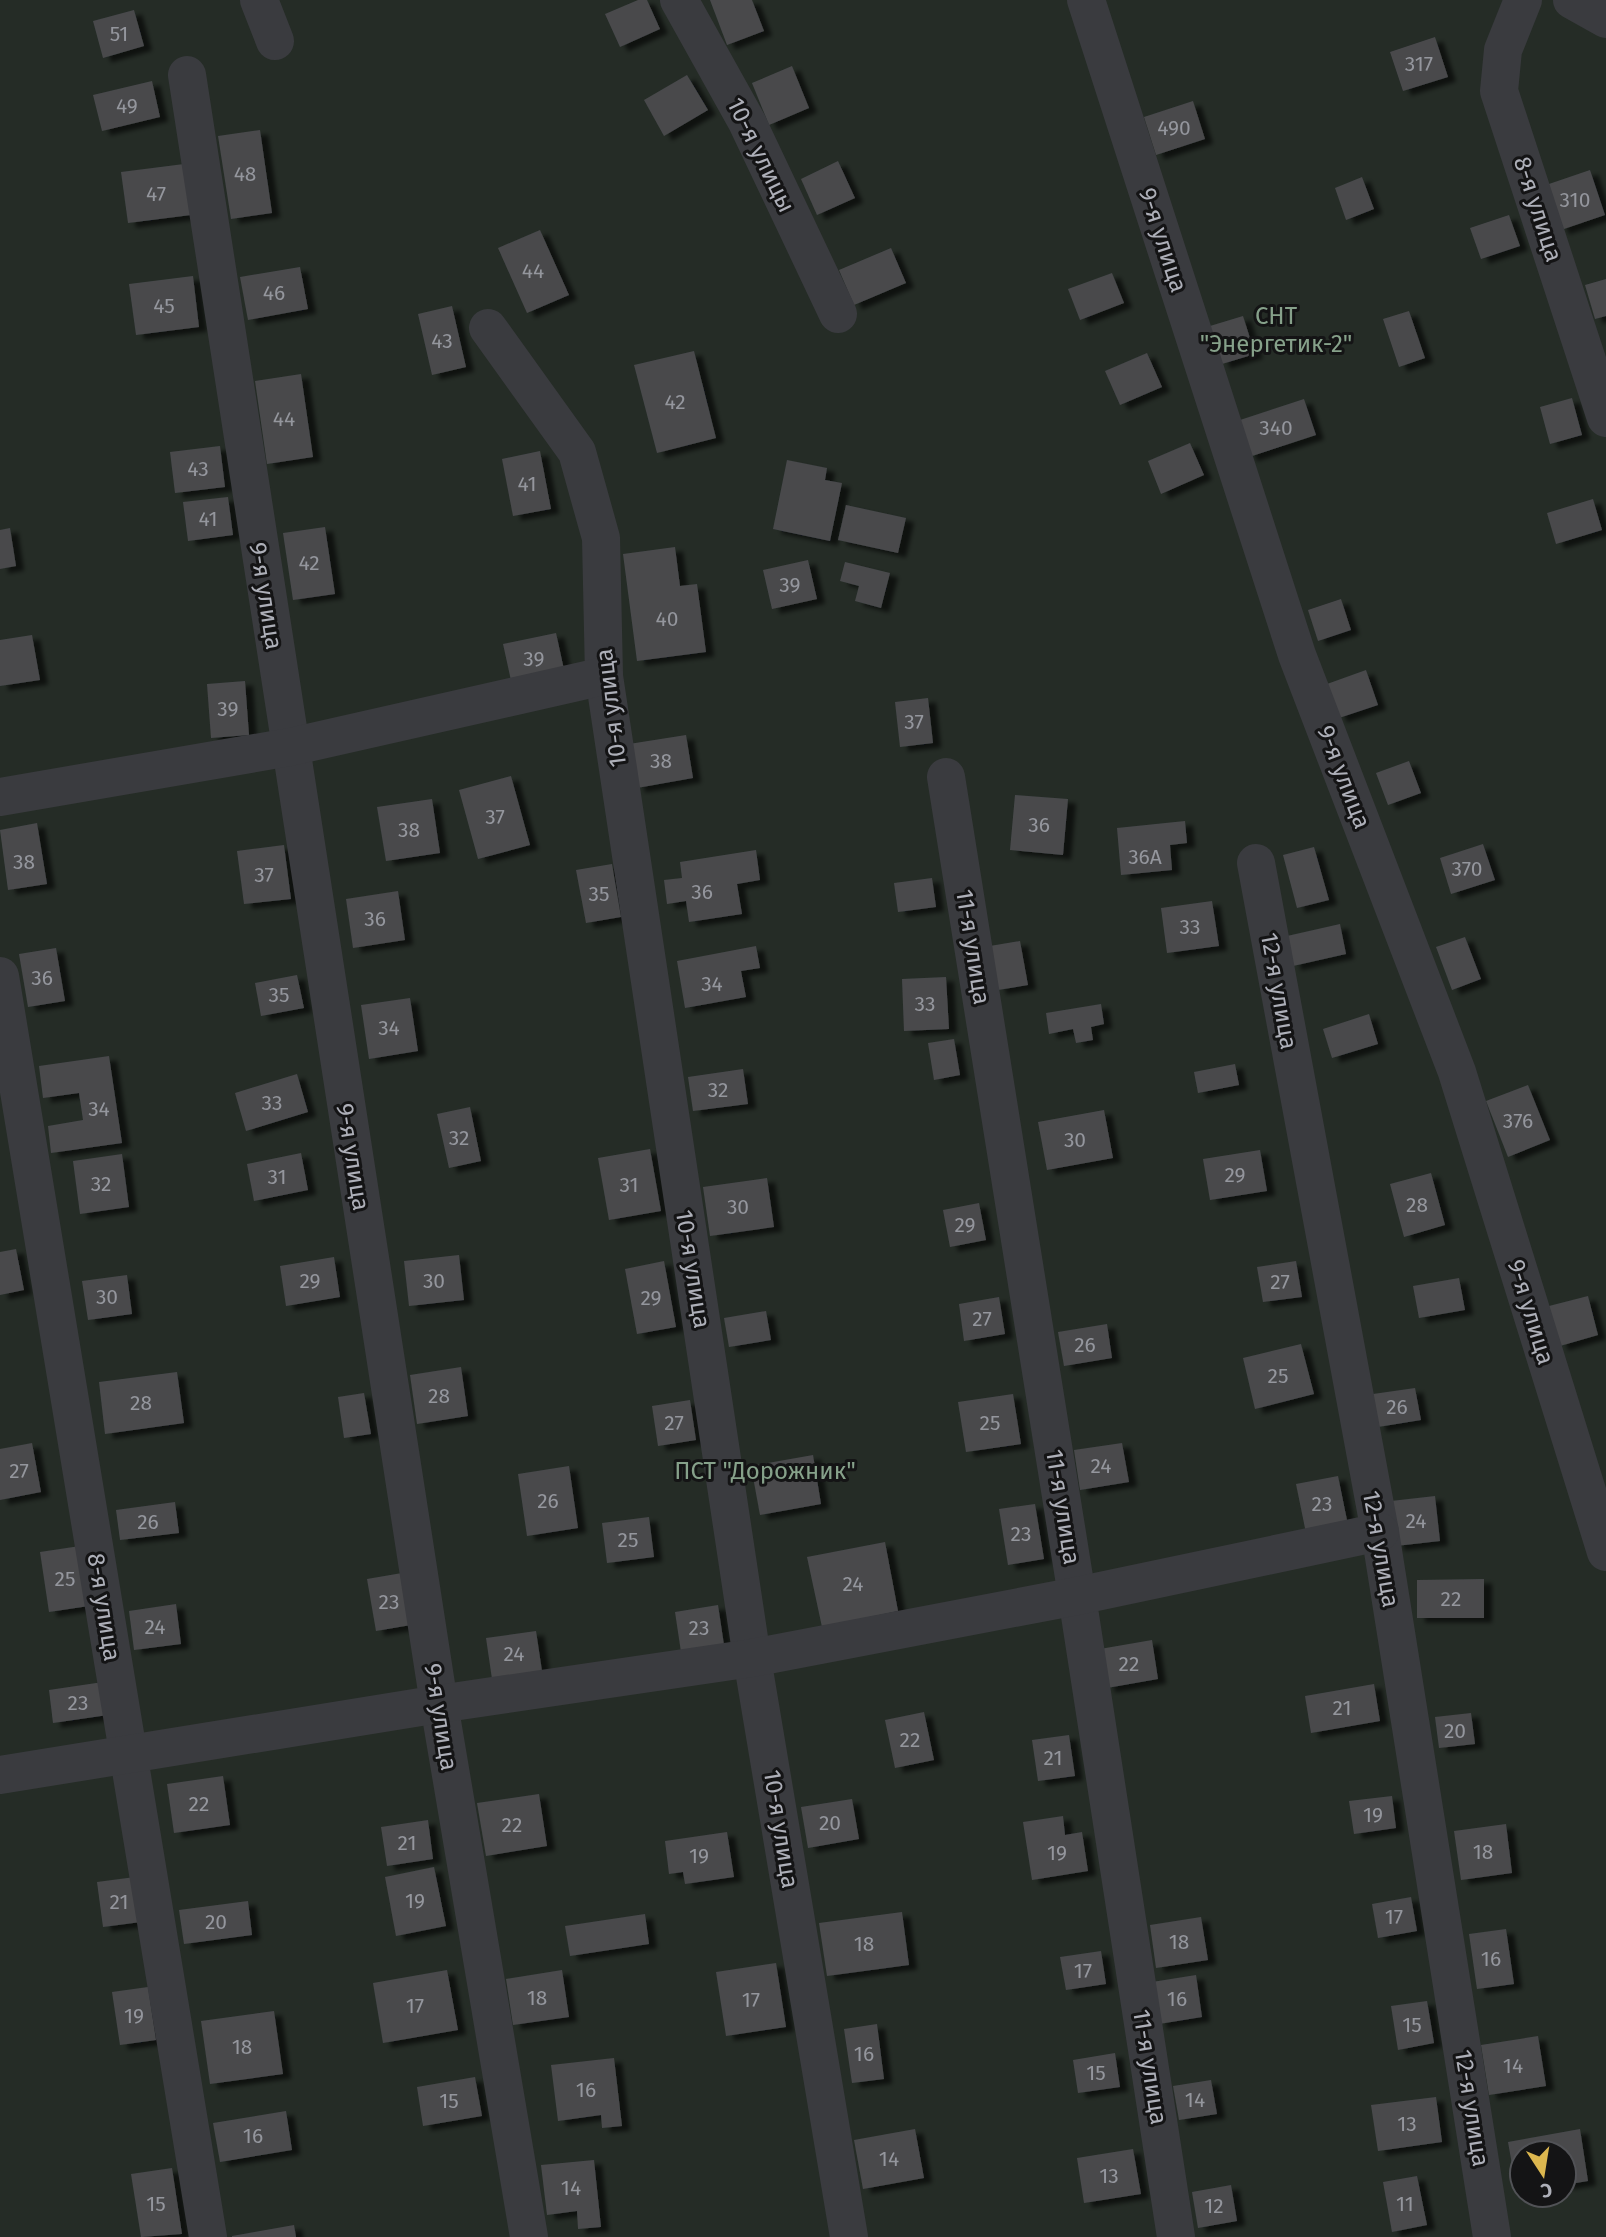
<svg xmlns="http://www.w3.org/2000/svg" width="1606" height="2237" font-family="'Fira Sans',sans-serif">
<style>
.green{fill:#252c26;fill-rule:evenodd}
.building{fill:#48494c;filter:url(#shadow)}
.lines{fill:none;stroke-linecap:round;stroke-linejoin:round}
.street{stroke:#3a3b3f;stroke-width:38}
.labels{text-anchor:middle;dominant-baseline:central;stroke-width:6;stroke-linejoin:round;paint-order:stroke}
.number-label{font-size:21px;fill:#94969d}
.street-label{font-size:24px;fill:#adafb8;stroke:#141415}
.park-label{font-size:24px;fill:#86a18a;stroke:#141415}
</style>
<defs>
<filter id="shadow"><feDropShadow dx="8" dy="4.5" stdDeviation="2" flood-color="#0009"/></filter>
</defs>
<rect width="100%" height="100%" fill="#19191a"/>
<path class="green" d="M0,0H1606V2237H0ZM1522,2153H1564V2195H1522Z"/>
<g class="building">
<polygon points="638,0 647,0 660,29 620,47 605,14"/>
<polygon points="710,0 752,0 764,31 727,45"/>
<polygon points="134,10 144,46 103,58 93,21"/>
<polygon points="1435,37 1448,77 1403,91 1390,52"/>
<polygon points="792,66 809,108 769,125 752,83"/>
<polygon points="687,75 708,110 664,136 644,100"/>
<polygon points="152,81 160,117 102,131 93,95"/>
<polygon points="1193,101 1205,139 1156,155 1144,117"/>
<polygon points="260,130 272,213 231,219 218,136"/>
<polygon points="838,161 855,198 817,215 801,179"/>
<polygon points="184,164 191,215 128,223 121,172"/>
<polygon points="1590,170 1605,215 1561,230 1546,185"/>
<polygon points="1362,177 1374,209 1346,220 1335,188"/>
<polygon points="1509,215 1520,246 1481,259 1470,228"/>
<polygon points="540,230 569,295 527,313 498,248"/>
<polygon points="891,248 906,283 854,305 839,270"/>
<polygon points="300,267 308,309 248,320 240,277"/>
<polygon points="1112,273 1124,303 1080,320 1068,289"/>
<polygon points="193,276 199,327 136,335 129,284"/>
<polygon points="1606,279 1606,316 1595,319 1585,285"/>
<polygon points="452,306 466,367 432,375 418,314"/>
<polygon points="1409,311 1425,358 1399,367 1383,319"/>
<polygon points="1243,316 1255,354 1222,364 1210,326"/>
<polygon points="694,351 716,438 657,453 634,365"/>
<polygon points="1147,353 1162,387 1120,405 1105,371"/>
<polygon points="301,374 313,457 267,464 255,381"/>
<polygon points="1572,398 1582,435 1550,444 1540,407"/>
<polygon points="1304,399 1316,435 1249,457 1237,421"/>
<polygon points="1190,443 1204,475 1161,494 1148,461"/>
<polygon points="220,446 225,487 175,493 170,452"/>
<polygon points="540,451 551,509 513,516 502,459"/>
<polygon points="787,460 827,468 825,480 842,483 830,541 773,529"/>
<polygon points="228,497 233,535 188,541 183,502"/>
<polygon points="1593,499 1602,530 1556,544 1547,513"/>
<polygon points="846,505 906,518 898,553 838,540"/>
<polygon points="325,527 335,594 293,600 283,533"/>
<polygon points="10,528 16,566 0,569 0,530"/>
<polygon points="675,547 680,586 697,584 706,652 637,661 623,554"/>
<polygon points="808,560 817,599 772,609 763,570"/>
<polygon points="845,562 890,573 881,608 855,601 859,586 840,581"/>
<polygon points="1341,599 1351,630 1318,641 1308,610"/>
<polygon points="556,633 565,674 512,685 503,644"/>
<polygon points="32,635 40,680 0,686 0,640"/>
<polygon points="1366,670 1378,705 1339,718 1327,684"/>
<polygon points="245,681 249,735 211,738 207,684"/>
<polygon points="928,698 933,743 900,747 895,702"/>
<polygon points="686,735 693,778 637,788 629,744"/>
<polygon points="1409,761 1421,793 1388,805 1376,773"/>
<polygon points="511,776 530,845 478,859 459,790"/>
<polygon points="1015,795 1068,799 1063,855 1010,850"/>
<polygon points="432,799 440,853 386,861 377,807"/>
<polygon points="1185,821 1187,843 1170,845 1172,870 1121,875 1117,828"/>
<polygon points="37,823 47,884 8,890 0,830"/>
<polygon points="1483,844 1495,880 1451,894 1440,858"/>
<polygon points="284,845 291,899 244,904 237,851"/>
<polygon points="1314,847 1329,900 1297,908 1283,855"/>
<polygon points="756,850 760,880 737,884 742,914 689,922 686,901 667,904 664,880 682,878 680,862"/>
<polygon points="612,864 621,917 586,923 576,870"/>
<polygon points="932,878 936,907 898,912 894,883"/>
<polygon points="398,891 405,940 353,948 346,899"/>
<polygon points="1212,901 1219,946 1167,953 1161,908"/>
<polygon points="1340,924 1346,954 1293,966 1287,936"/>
<polygon points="1465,937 1481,979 1452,990 1436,947"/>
<polygon points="1020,941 1028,985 998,990 990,946"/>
<polygon points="756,946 760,968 741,971 746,997 685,1008 677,961"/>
<polygon points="56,948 65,1001 28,1007 19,954"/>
<polygon points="297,975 304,1008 261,1016 255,983"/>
<polygon points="946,977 949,1029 904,1031 902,979"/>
<polygon points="410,998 418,1051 369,1059 361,1005"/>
<polygon points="1101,1004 1104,1024 1091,1027 1093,1040 1076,1043 1073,1029 1049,1034 1046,1013"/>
<polygon points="1369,1014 1378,1044 1332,1058 1323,1029"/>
<polygon points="954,1039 960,1075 934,1080 928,1043"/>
<polygon points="109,1056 122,1143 51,1153 48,1126 83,1120 79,1093 43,1098 39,1066"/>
<polygon points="1235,1064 1239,1085 1198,1093 1194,1072"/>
<polygon points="743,1069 748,1104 693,1111 688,1077"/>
<polygon points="297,1074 308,1112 246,1131 235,1093"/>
<polygon points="1528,1085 1550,1140 1508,1157 1486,1101"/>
<polygon points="470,1107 481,1161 449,1168 437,1114"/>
<polygon points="1104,1110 1113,1158 1047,1170 1038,1122"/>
<polygon points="650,1149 661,1211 609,1220 598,1158"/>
<polygon points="1260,1150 1267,1191 1210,1200 1203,1159"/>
<polygon points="301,1153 308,1190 254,1201 247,1164"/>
<polygon points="122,1154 129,1207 80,1214 73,1161"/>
<polygon points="1431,1173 1445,1225 1404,1237 1390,1184"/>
<polygon points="767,1178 774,1227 710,1236 703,1187"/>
<polygon points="979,1203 986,1240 950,1247 943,1210"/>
<polygon points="16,1249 24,1290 0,1295 0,1252"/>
<polygon points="459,1255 464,1300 409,1306 404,1261"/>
<polygon points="334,1257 340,1297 286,1306 280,1266"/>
<polygon points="664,1261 676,1327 637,1334 625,1269"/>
<polygon points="1296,1261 1302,1297 1263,1302 1257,1267"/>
<polygon points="127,1275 132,1314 88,1320 82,1281"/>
<polygon points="1459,1278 1465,1310 1419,1318 1413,1286"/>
<polygon points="1588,1296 1598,1335 1560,1346 1549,1306"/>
<polygon points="999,1297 1005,1334 964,1341 959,1304"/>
<polygon points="766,1311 771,1340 729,1347 724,1318"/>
<polygon points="1107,1324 1112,1358 1064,1366 1058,1332"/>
<polygon points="1301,1344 1314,1394 1255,1409 1243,1358"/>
<polygon points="461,1367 468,1416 417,1424 410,1375"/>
<polygon points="177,1372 184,1423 105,1434 99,1382"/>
<polygon points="1415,1388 1421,1420 1378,1427 1373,1394"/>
<polygon points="364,1393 371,1434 344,1438 338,1397"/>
<polygon points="1013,1394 1021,1444 966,1452 958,1402"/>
<polygon points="690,1400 696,1440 658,1446 652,1406"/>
<polygon points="32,1443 41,1492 0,1500 0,1449"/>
<polygon points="1122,1443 1129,1482 1080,1490 1074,1450"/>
<polygon points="813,1455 821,1504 760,1515 751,1466"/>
<polygon points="569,1466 578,1528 527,1536 518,1474"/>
<polygon points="1338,1476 1348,1525 1306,1533 1296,1484"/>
<polygon points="1435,1496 1440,1541 1396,1546 1391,1501"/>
<polygon points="175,1502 179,1533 120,1540 116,1510"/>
<polygon points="1035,1504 1044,1559 1008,1565 999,1509"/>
<polygon points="649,1517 654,1557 607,1563 602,1523"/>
<polygon points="885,1542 898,1611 822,1627 807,1557"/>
<polygon points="80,1546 89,1606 49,1612 40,1552"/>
<polygon points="402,1573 411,1625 376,1631 367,1579"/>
<polygon points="1484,1579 1484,1618 1417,1618 1417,1580"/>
<polygon points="176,1604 181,1644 134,1650 129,1611"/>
<polygon points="718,1605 724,1645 681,1652 675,1612"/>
<polygon points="536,1631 542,1671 492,1679 486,1638"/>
<polygon points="1152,1640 1158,1679 1107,1688 1100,1649"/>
<polygon points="103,1682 108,1715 53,1723 49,1690"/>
<polygon points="1374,1684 1380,1721 1311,1733 1305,1696"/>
<polygon points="924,1712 934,1760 895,1768 885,1720"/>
<polygon points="1471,1713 1475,1744 1439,1748 1435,1717"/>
<polygon points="1069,1735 1075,1776 1038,1781 1032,1740"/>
<polygon points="223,1776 230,1825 174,1833 167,1784"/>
<polygon points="539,1794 547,1846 486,1856 477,1803"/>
<polygon points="1392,1796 1396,1828 1354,1834 1349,1801"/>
<polygon points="852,1799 859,1839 808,1848 801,1807"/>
<polygon points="1063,1816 1065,1835 1082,1832 1088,1871 1032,1880 1023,1822"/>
<polygon points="428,1820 433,1859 387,1866 381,1827"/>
<polygon points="1506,1824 1512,1873 1461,1880 1454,1831"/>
<polygon points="727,1832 734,1877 685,1884 683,1872 669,1874 665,1841"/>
<polygon points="434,1867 446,1926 396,1936 385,1877"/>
<polygon points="135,1877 141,1922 103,1927 97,1882"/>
<polygon points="1411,1897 1417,1931 1378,1938 1372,1904"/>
<polygon points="248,1901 252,1935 184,1944 179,1910"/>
<polygon points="902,1912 909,1965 827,1976 819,1923"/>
<polygon points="645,1914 649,1944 570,1956 565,1926"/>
<polygon points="1201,1917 1208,1960 1156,1968 1150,1925"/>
<polygon points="1506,1929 1514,1984 1477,1989 1469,1934"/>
<polygon points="1101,1951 1106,1984 1066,1990 1060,1957"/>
<polygon points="776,1963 786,2027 726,2036 716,1972"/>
<polygon points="447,1970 458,2030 383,2043 373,1983"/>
<polygon points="562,1970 569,2017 513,2025 506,1979"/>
<polygon points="1196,1975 1202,2017 1159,2024 1152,1982"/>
<polygon points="148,1987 156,2040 120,2045 112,1992"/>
<polygon points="1427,2001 1434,2043 1398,2050 1391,2006"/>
<polygon points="274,2011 283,2074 210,2084 201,2021"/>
<polygon points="877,2024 884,2079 852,2083 844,2029"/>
<polygon points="1538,2036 1546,2086 1489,2095 1481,2045"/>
<polygon points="1115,2053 1120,2087 1078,2093 1073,2060"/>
<polygon points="614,2058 622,2126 602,2128 601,2115 558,2121 551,2065"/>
<polygon points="475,2077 482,2116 423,2126 417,2087"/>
<polygon points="1211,2080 1217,2114 1179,2120 1173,2086"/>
<polygon points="1436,2097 1442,2142 1378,2151 1371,2105"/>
<polygon points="286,2111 292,2150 220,2162 213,2123"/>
<polygon points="915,2129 924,2178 863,2189 854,2140"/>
<polygon points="1580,2129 1588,2181 1564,2185 1564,2153 1522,2153 1522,2192 1517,2193 1508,2142"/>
<polygon points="1133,2149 1141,2194 1084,2203 1077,2158"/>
<polygon points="594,2160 601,2227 578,2229 577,2211 547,2215 541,2165"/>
<polygon points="172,2168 182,2234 141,2237 131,2174"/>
<polygon points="1417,2176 1427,2225 1392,2232 1383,2182"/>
<polygon points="1231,2185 1237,2221 1198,2228 1192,2192"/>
<polygon points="294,2225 296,2237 232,2237 232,2236"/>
</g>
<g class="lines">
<g class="street">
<polyline points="259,0 275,41"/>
<polyline points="679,0 747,122 838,314"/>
<polyline points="1086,0 1297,655 1457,1072 1606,1552"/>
<polyline points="1523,0 1503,50 1499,91 1606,418"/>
<polyline points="1572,0 1606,19"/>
<polyline points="187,75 439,1704 529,2237"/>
<polyline points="488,328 577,452 601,538 604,676 752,1658 849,2237"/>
<polyline points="946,777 1077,1596 1176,2237"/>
<polyline points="0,797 290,747 604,676"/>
<polyline points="1256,863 1380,1532 1492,2237"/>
<polyline points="0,976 208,2237"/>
<polyline points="0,1775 439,1704 752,1658 1077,1596 1380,1532"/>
</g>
</g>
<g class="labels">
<g class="number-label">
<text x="119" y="34">51</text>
<text x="1419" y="64">317</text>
<text x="127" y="106">49</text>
<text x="1174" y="128">490</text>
<text x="245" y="174">48</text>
<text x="156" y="194">47</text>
<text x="1575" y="200">310</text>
<text x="533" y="271">44</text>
<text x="274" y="293">46</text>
<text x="164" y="306">45</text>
<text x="442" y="341">43</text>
<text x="675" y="402">42</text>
<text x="284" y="419">44</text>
<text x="1276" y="428">340</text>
<text x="198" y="469">43</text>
<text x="527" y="484">41</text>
<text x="208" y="519">41</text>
<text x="309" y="563">42</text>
<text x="790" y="585">39</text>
<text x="667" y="619">40</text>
<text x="534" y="659">39</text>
<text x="228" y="709">39</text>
<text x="914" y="722">37</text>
<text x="661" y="761">38</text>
<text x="495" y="817">37</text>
<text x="1039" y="825">36</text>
<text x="409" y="830">38</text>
<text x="1145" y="857">36А</text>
<text x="24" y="862">38</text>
<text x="1467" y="869">370</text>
<text x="264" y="875">37</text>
<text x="702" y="892">36</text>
<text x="599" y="894">35</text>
<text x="375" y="919">36</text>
<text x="1190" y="927">33</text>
<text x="42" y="978">36</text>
<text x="712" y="984">34</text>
<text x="279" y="995">35</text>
<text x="925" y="1004">33</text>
<text x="389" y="1028">34</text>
<text x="718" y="1090">32</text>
<text x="272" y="1103">33</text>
<text x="99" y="1109">34</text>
<text x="1518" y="1121">376</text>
<text x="459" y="1138">32</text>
<text x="1075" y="1140">30</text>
<text x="1235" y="1175">29</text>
<text x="277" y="1177">31</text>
<text x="101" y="1184">32</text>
<text x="629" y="1185">31</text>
<text x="1417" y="1205">28</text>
<text x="738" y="1207">30</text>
<text x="965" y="1225">29</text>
<text x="310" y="1281">29</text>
<text x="434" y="1281">30</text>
<text x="1280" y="1282">27</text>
<text x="107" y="1297">30</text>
<text x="651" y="1298">29</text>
<text x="982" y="1319">27</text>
<text x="1085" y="1345">26</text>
<text x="1278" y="1376">25</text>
<text x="439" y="1396">28</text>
<text x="141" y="1403">28</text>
<text x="1397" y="1407">26</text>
<text x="674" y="1423">27</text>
<text x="990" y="1423">25</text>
<text x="1101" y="1466">24</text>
<text x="19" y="1471">27</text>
<text x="548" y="1501">26</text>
<text x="1322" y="1504">23</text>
<text x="1416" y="1521">24</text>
<text x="148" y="1522">26</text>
<text x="1021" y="1534">23</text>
<text x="628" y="1540">25</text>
<text x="65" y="1579">25</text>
<text x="853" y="1584">24</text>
<text x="1451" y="1599">22</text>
<text x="389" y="1602">23</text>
<text x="155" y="1627">24</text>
<text x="699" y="1628">23</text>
<text x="514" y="1654">24</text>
<text x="1129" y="1664">22</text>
<text x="78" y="1703">23</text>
<text x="1342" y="1708">21</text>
<text x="1455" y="1731">20</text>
<text x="910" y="1740">22</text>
<text x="1053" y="1758">21</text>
<text x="199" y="1804">22</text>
<text x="1373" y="1815">19</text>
<text x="830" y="1823">20</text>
<text x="512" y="1825">22</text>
<text x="407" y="1843">21</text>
<text x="1483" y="1852">18</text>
<text x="1057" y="1853">19</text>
<text x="699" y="1856">19</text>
<text x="415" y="1901">19</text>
<text x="119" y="1902">21</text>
<text x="1394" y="1917">17</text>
<text x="216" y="1922">20</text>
<text x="1179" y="1942">18</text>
<text x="864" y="1944">18</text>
<text x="1491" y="1959">16</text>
<text x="1083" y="1971">17</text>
<text x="537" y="1998">18</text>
<text x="1177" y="1999">16</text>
<text x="751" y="2000">17</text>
<text x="415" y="2006">17</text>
<text x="134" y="2016">19</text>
<text x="1412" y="2025">15</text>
<text x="242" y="2047">18</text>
<text x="864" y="2054">16</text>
<text x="1513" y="2066">14</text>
<text x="1096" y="2073">15</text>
<text x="586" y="2090">16</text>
<text x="1195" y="2100">14</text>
<text x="449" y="2101">15</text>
<text x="1407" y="2124">13</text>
<text x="253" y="2136">16</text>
<text x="889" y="2159">14</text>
<text x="1109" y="2176">13</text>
<text x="571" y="2188">14</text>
<text x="156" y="2204">15</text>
<text x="1405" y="2204">11</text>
<text x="1214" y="2206">12</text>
</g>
<g class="street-label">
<text transform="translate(761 155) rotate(64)">10-я улицы</text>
<text transform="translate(1538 209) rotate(72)">8-я улица</text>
<text transform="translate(1163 240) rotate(72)">9-я улица</text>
<text transform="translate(266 596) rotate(81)">9-я улица</text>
<text transform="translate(611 708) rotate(-97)">10-я улица</text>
<text transform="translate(1344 777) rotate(69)">9-я улица</text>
<text transform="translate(973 947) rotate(81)">11-я улица</text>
<text transform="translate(1279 991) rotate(80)">12-я улица</text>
<text transform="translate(353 1157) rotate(81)">9-я улица</text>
<text transform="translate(693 1269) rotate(81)">10-я улица</text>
<text transform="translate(1531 1312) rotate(73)">9-я улица</text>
<text transform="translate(1063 1507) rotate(81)">11-я улица</text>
<text transform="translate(1381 1549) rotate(80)">12-я улица</text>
<text transform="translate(104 1607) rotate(81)">8-я улица</text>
<text transform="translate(441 1717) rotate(81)">9-я улица</text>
<text transform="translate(781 1829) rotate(81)">10-я улица</text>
<text transform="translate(1150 2067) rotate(81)">11-я улица</text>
<text transform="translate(1472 2108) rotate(81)">12-я улица</text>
</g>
<g class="park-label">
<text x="1276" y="316">СHТ<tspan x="1276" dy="28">"Энергетик-2"</tspan></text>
<text x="765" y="1471">ПСТ "Дорожник"</text>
</g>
</g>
<g transform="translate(1543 2174) rotate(168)"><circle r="33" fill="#141415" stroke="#515256" stroke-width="2"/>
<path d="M0-5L12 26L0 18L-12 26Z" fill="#dcb74f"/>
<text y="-10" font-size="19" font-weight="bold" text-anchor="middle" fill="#adafb8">С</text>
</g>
</svg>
